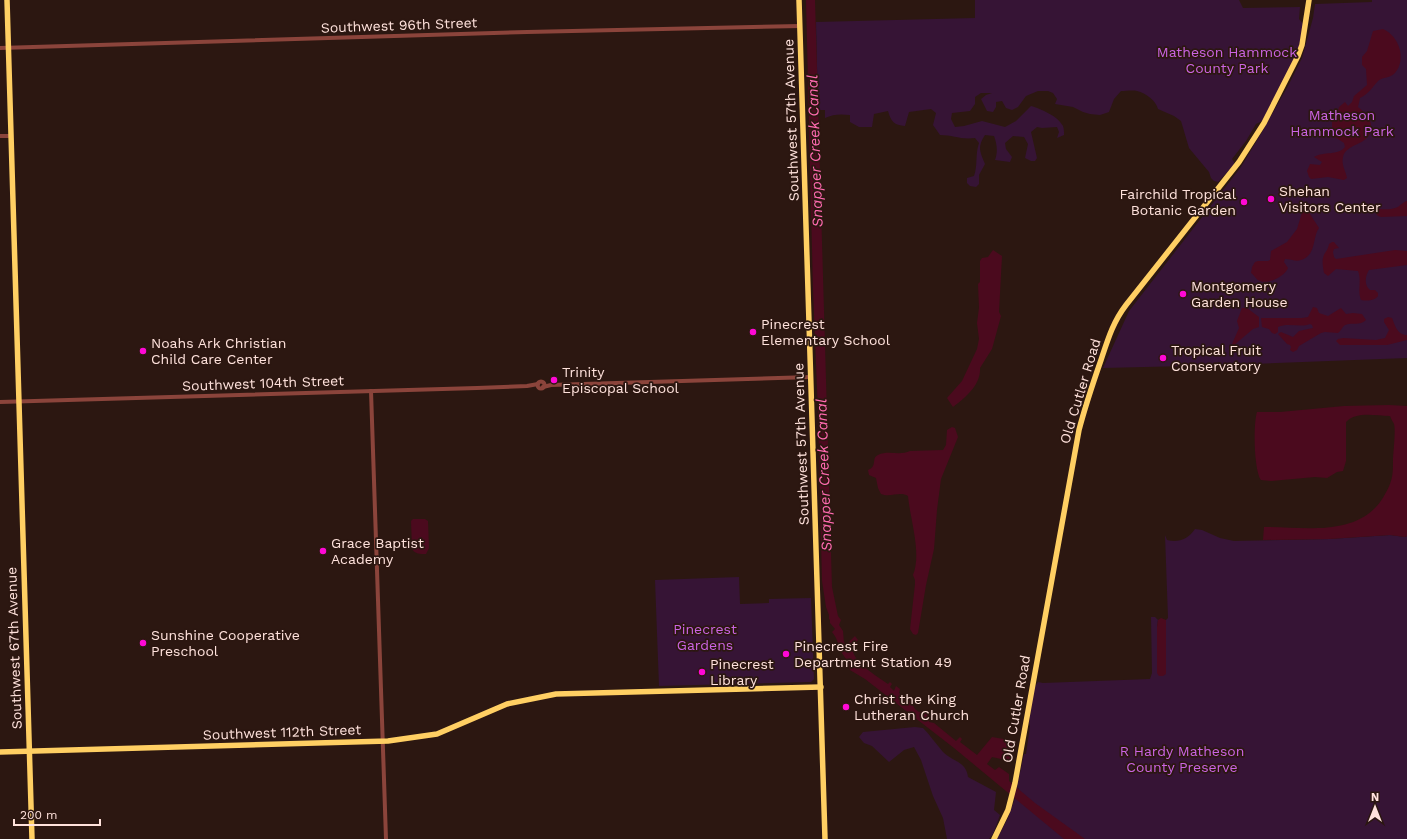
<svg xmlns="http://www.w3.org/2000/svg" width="1407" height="839" font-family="'Work Sans',sans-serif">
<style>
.green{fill:#361435}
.water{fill:#4b0a1e}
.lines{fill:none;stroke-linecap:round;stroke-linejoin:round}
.minor{stroke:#8b443b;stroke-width:4}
.major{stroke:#ffcf63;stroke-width:5.5}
.poi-dot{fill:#ff08d6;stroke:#2c1711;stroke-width:1.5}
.labels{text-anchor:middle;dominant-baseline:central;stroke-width:3.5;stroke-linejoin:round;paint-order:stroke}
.street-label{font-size:14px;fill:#ffe2dc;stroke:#2c1711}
.park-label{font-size:14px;fill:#cb64e3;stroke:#2c1711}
.poi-label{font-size:14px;fill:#ffe2dc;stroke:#2c1711;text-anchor:start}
.water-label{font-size:15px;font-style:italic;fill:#ff6ab0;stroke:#2c1711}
</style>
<rect width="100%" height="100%" fill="#2c1711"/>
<g class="green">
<path d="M975,0H1239L1243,8L1300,7L1299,19L1303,24L1299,47L1280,89L1262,121L1256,124L1246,141L1232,159L1234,162V165L1218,182L1214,181L1211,178L1209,172L1189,148L1181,121L1174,116L1158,109C1156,101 1146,93 1137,91C1133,90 1126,91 1121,91L1114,99L1109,112L1100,115L1090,114L1083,112L1073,107L1055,104L1057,99L1053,93L1048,91H1038L1026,96L1018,107L1012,110L1006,108L1002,101L996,102V107L993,112L987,111L981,99L986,95L992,93H981L975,97V104L970,111L952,113L951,119L955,127L964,126L982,121L1005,127L1016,121L1031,106C1041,109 1058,116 1063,126C1064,129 1064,132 1064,135L1057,138L1059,132L1057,127L1042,128L1037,127L1031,132L1037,158L1035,161H1031L1025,158L1028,144L1024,137L1013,136L1005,143L1006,149L1012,157L1010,162L995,160C998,152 997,144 994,136L985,135C977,147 980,152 985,164L979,175V184L976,187L970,186L967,183V178L974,176C978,165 975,154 979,143L975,138C961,140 953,135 940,135L933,125L936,113L931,109L909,112L905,126C894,125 891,122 888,111L874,114L872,127H859L850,122V115C841,114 833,114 825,118V110H818L816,22L975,18Z"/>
<polygon points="1372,0 1407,0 1407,358 1228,365 1103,368 1129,311 1241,167 1262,132 1288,86 1302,58 1313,18 1315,4 1372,2"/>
<path d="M1195,529L1202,530L1220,538L1234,541L1329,539L1390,535L1405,537L1407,536V839H997L1008,818L1015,798L1016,799L1019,789L1017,787L1024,754H1026L1030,726L1029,723L1034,688L1038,682L1043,683L1150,679L1152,673L1151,617H1155L1158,620L1157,627L1166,674V620L1168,618L1165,535L1167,540C1179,543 1188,539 1195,529Z"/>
<polygon points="739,577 740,604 769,603 769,599 811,598 814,679 811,682 659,686 655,580"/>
<path d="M915,727L923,728C930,735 936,744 943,752C953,762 966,761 968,777L996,792L994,810L1000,815L993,834L989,839H947L943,818L933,796L921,760L914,747L904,750L889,762L872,746L864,743L859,737L863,732Z"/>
</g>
<g class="water">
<path d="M806,0H815L832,587L838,616L841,620L839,625L843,631L844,643L846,644H847L855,636L858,640L852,647C852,662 877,676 888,684L890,682L892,684L890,687L894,691L896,686L900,689L899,693L911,702L915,709L919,712L925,710L930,718L929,722L934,723L956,741L960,737L962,739L960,742L977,755L992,737L1015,741L1010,761L992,757L987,764L995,770L999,767L1009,774V781L1035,803L1085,839H1064L954,748L865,679L850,670C849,661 844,657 840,650C838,643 837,638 832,632L835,629L830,623V620L829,619V615L826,607L822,581L818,413L813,290Z"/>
<path d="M1383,29C1399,36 1407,59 1395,73C1391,78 1382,77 1378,81C1372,88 1368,94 1360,98L1358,107C1365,113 1373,120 1371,130C1368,146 1346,143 1343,157C1341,165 1346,171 1347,178L1344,180L1328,177L1311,179L1309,177L1307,171L1310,164L1320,165L1322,162L1314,157C1324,151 1338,156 1345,147L1344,143L1332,135V121L1336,120L1339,107L1345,102L1348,106L1352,102L1354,96L1367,85L1366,69L1362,65V57L1367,51L1373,31Z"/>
<path d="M1407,201V216L1381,217L1378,216L1376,214L1377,209C1383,209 1390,210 1395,208C1400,207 1402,202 1407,201Z"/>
<path d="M1308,204L1310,214L1319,228C1312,237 1317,255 1301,260C1296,262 1291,259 1285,259L1284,262L1288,268C1285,276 1267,286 1258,280C1256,279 1254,275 1251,273L1252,267L1255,262L1258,261H1268L1270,260L1271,251L1287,242L1297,229L1304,206Z"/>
<path d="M1332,242H1334L1339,248L1334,249L1333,252L1334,257L1336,259L1395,250L1407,251V265L1369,270C1365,276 1364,285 1370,290H1375L1378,293V296C1374,301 1367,301 1361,300C1357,290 1362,281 1358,271L1336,269L1328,276L1324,273C1323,267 1321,259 1325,253C1327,250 1328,249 1329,244Z"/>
<path d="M993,250L1002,256L999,312L1001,316L992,349L980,368C981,385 965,398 953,407L947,398L962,381L977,349L979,339L977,323L979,308L978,284L980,282V261L982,258L988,257Z"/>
<path d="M1313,307L1317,308L1319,313L1328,316L1341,308L1346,314L1353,313L1362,314L1366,320C1360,326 1352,322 1345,325C1342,327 1341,331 1338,333L1325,332L1321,333L1299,346L1297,350L1293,352L1290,350L1291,347L1290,345L1287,344L1278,334L1281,332L1293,337L1299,331L1313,328L1312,325L1310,324C1300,328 1288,322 1278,327V332L1275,334L1272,333L1269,329L1262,327L1261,318H1302L1308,317Z"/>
<polygon points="1242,308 1247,308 1259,317 1259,327 1253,329 1233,346 1232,344 1239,328 1237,321"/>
<path d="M1388,317L1392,318C1395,325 1397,335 1407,335V340L1387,345H1340L1336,341L1338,339L1343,338L1376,340L1385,338L1389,330L1384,322V319Z"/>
<path d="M1389,405L1407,406V536L1405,537L1390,535L1329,539L1263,540L1264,527C1304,527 1360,538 1384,496C1392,482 1393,477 1393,461C1393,453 1396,431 1394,424C1393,422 1391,419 1390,416C1375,416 1357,411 1346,422V461L1343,471L1337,472L1327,478L1315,477L1271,481L1261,480C1254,470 1253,425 1257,412H1280L1344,406Z"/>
<path d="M952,427L955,428L958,437L941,479L937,510L934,549L926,585L918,633L916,635L913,634L910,629L915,584V580L913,575C922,553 910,519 908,496C900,491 890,498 881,494L878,488L876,478L869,475L868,470C870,469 872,468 873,466C875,462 873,457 878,455C888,450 900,456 910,451L943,450L946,445L947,430Z"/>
<path d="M413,519H425L428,521L429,548L426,554C420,554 415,554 412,549L411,521Z"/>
<polygon points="1161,618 1166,620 1166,674 1163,676 1159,676 1157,673 1157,627 1158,620"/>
</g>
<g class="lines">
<g class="minor">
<polyline points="0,48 527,32 800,26"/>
<polyline points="0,136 11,136"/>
<circle cx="541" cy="385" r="3.5"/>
<polyline points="543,387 551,385 811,377"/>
<polyline points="371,391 386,839"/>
<polyline points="0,402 477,388 527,386 538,384"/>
</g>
<g class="major">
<polyline points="7,0 32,839"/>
<polyline points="799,0 825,839"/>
<polyline points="0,752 388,741 437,734 507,704 556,694 821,687"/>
<path d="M994,839L1008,810L1015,783L1079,430C1085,407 1093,383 1101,360C1108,339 1113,322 1126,305L1239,162L1264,123L1298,56L1302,45L1309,0"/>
</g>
</g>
<g class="poi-dot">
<circle cx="1271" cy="199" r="4"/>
<circle cx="1244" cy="202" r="4"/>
<circle cx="1183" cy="294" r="4"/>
<circle cx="753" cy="332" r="4"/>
<circle cx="143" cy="351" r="4"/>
<circle cx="1163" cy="358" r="4"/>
<circle cx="554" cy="380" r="4"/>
<circle cx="323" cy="551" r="4"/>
<circle cx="143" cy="643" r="4"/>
<circle cx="786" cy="654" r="4"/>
<circle cx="702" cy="672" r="4"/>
<circle cx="846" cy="707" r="4"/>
</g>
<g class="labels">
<g class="street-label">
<text transform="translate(399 25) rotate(-2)">Southwest 96th Street</text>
<text transform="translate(791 120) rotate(-92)">Southwest 57th Avenue</text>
<text transform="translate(263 383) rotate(-2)">Southwest 104th Street</text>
<text transform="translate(1080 391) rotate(-73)">Old Cutler Road</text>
<text transform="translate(801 444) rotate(-92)">Southwest 57th Avenue</text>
<text transform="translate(14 648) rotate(-92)">Southwest 67th Avenue</text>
<text transform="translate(1016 709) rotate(-80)">Old Cutler Road</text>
<text transform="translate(282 732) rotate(-2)">Southwest 112th Street</text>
</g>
<g class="park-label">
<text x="1227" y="52">Matheson Hammock<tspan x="1227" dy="16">County Park</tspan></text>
<text x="1342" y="115">Matheson<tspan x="1342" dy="16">Hammock Park</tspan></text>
<text x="705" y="629">Pinecrest<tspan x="705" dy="16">Gardens</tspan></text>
<text x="1182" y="751">R Hardy Matheson<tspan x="1182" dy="16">County Preserve</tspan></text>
</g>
<g class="poi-label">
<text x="1279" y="191">Shehan<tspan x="1279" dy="16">Visitors Center</tspan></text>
<text x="1236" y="194" text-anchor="end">Fairchild Tropical<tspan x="1236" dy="16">Botanic Garden</tspan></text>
<text x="1191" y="286">Montgomery<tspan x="1191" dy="16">Garden House</tspan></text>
<text x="761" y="324">Pinecrest<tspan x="761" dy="16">Elementary School</tspan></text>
<text x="151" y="343">Noahs Ark Christian<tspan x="151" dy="16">Child Care Center</tspan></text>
<text x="1171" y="350">Tropical Fruit<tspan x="1171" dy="16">Conservatory</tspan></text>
<text x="562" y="372">Trinity<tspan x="562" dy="16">Episcopal School</tspan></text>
<text x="331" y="543">Grace Baptist<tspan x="331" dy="16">Academy</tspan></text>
<text x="151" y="635">Sunshine Cooperative<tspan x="151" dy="16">Preschool</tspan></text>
<text x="794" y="646">Pinecrest Fire<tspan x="794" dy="16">Department Station 49</tspan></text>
<text x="710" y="664">Pinecrest<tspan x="710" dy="16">Library</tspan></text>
<text x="854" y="699">Christ the King<tspan x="854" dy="16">Lutheran Church</tspan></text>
</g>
<g class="water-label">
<text transform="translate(815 151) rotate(-92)">Snapper Creek Canal</text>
<text transform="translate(824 475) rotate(-92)">Snapper Creek Canal</text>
</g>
</g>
<g transform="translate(1375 807)" stroke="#2c1711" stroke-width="3" paint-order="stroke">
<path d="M0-3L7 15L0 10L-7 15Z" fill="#ffe2dc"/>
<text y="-6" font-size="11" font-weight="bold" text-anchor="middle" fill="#ffe2dc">N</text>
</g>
<path d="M14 819v6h86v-6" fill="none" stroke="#ffe2dc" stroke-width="2"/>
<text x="20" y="819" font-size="12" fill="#ffe2dc" stroke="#2c1711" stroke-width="3" paint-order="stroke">200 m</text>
</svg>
